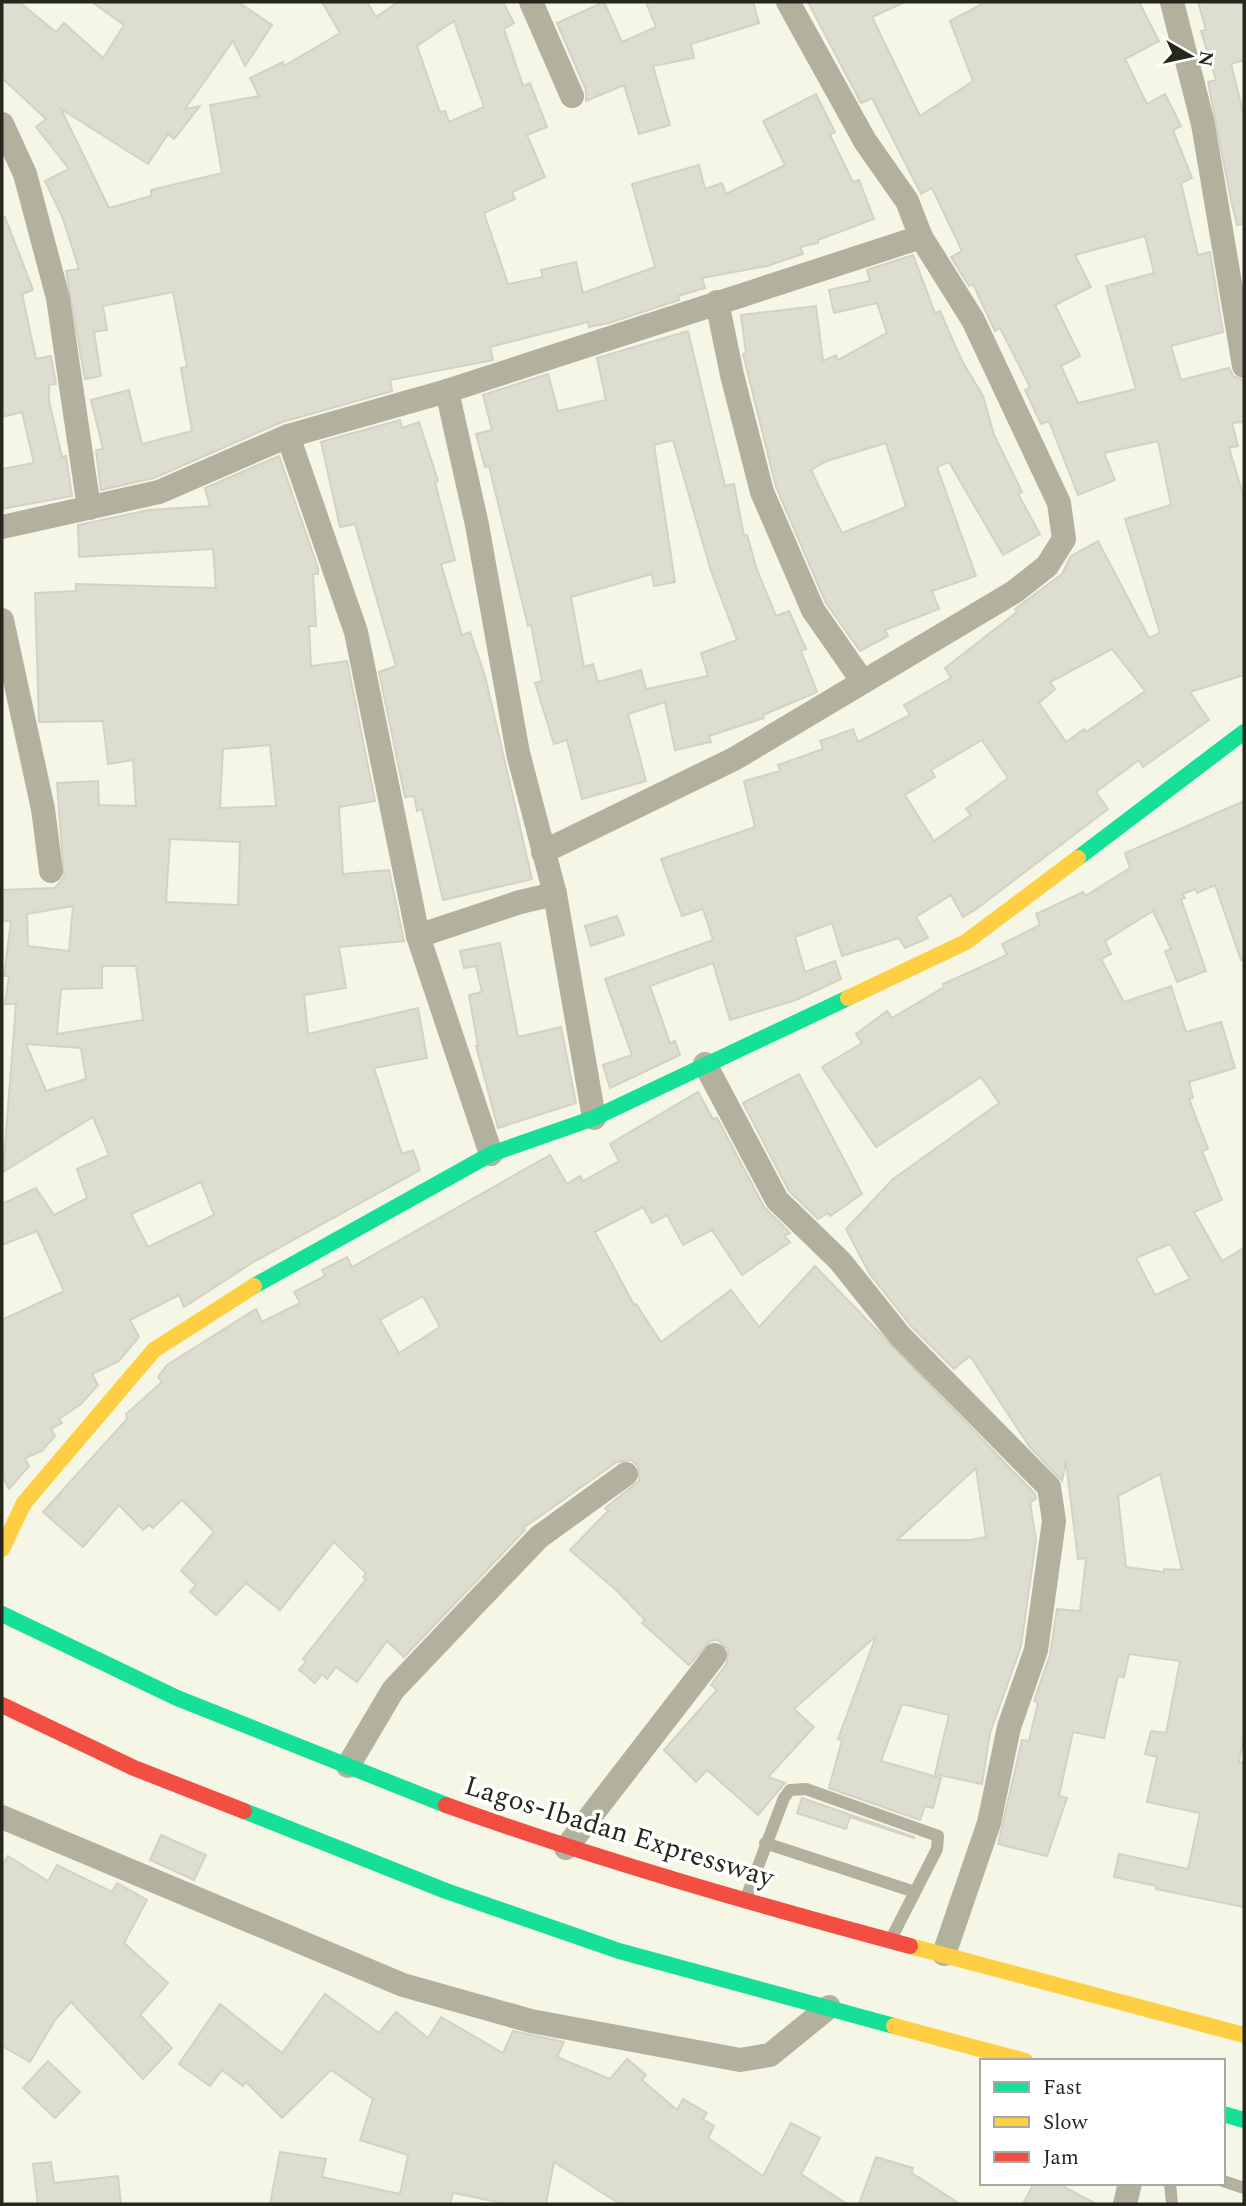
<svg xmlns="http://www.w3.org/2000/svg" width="1246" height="2206" font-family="Spectral,serif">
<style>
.building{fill:#ddddd0;stroke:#d2d2c6;stroke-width:2;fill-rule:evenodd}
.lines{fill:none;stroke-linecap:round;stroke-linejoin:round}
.lane{stroke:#b1b19d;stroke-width:12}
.street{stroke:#b1b19d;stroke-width:24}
.fast{stroke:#16e098;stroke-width:16}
.slow{stroke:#ffcf43;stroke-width:16}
.jam{stroke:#f24e42;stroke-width:16}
.labels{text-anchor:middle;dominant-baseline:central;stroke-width:7;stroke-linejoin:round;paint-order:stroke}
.street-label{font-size:28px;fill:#26261c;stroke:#fff}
</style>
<rect width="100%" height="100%" fill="#f6f6e6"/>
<g class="building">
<path d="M2,2H19L56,32L64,23L103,58L124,25L92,2H238L272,25L245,66L233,41L185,109L200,106L174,139L168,134L148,164L61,109L109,208L151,196V190L222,173L210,105L259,96L250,78L283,62L284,66L340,33L322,2H367L376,17L398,2H503L514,23L504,29L523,86L530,83L547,127L527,135L545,177L512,192L515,199L484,213L508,284L543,277L541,270L576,262L583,293L655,267L632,184L699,165L705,189L722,183L726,194L785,165L763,121L816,94L835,132L830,135L853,182L859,180L874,219L818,240V243L800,247L803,254L767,266L702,278L705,288L678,296L679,300L609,323L589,327L588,322L490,347L493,360L390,380L392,391L282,422L154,478L101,490L96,450L103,449L91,400L129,390L142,444L192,431L181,368L187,367L173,292L103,306L107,330L94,332L101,376L85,379L66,271L79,269L62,216L45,181L69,169L36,127L46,119L2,78ZM454,21L484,107L449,122L445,111L440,112L417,46Z"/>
<polygon points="604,2 622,42 656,27 646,2 753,2 759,23 691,44 694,58 653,66 670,125 639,134 624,85 586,101 586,90 557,23"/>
<path d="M808,2H905L872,17L920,116L973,81L950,21L986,2H1139L1159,41L1125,59L1147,104L1165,94L1181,126L1173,130L1192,178L1181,183L1198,255L1210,252L1223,332L1171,346L1181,380L1229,368L1233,376L1244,381V422L1232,423L1238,446L1229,448L1244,498V675L1190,692L1209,720L1143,767L1139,760L1096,792L1108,809L975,910L963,917L951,895L916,917L928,938L905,948L899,938L842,956L832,923L795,937L805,972L835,961L841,979L796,1000L730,1020L713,963L650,986L670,1043L675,1041L680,1055L610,1088L603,1065L632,1055L605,979L713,940L703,909L682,916L661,859L755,827L744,781L780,771L778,765L823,749L820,741L853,729L858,742L910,715L904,705L951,678L945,668L1017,612L1015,609L1062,574L1071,556L1098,541L1149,638L1160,633L1125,519L1171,505L1158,441L1104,453L1115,480L1078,495L1049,421L1041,424L1025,390L1030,387L1000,328L995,331L973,284L969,286L951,257L962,251L932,188L921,194L872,98L861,103ZM1145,236L1154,273L1106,286L1136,389L1078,403L1061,366L1080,356L1055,305L1091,287L1075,255ZM1112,649L1145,691L1086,732L1084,729L1066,742L1039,703L1055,689L1050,682ZM982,740L1008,778L966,809L971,815L934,841L905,795L935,777L931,770Z"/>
<polygon points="1198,2 1244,2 1244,60 1231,64 1244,116 1244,224 1237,225 1231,200 1208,82 1216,80 1201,31 1206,30"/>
<polygon points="5,217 33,290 22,294 36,359 51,356 56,384 49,385 49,401 62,457 66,456 72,496 2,509 2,469 34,463 22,412 2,417 2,218"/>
<path d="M913,255L935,313L940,311L962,361L983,396L994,435L1022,492L1018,494L1040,534L1003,555L949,462L937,467L976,576L932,591L939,609L885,630L888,636L860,651L826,603L776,487L743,354L746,353L741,315L816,306L823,361L836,355L838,360L887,333L877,303L834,313L829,290L870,281L867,270ZM886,443L906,507L842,533L811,470L827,461Z"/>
<path d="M688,331L725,486L734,484L744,536L747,535L757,570L776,616L789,611L806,649L801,651L817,692L763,715L764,718L709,736L711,742L675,750L665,702L628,714L646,781L582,799L567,740L554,744L535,683L542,681L531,625L528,626L489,466L485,467L476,434L492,430L483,395L548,374L558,411L606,400L597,358ZM673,440L711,571L737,640L701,653L708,676L646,689L641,670L598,682L593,664L584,667L571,597L652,574L654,586L675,582L654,445Z"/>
<polygon points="400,420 402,428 419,422 438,481 435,482 455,560 441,564 462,635 470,632 485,676 532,879 443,900 422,809 417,811 414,796 405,797 379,672 396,666 355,524 340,527 321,442"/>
<path d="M279,456L318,568V574H313L316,626H309L311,666L347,661L375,801L339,807L343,874L389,870L404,941L339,947L346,988L304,995L308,1034L418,1008L427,1058L374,1068L402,1154L413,1150L420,1170L255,1261L184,1307L179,1295L130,1320L139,1337L119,1361L92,1374L98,1385L81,1404L59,1419L62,1423L51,1429L55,1436L42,1451L25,1458L29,1466L9,1489L2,1475V1320L64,1291L37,1231L2,1245V1204L36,1188L54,1215L87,1198L77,1169L109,1155L93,1117L3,1172L16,1004H5L9,976H4L11,921H2V890L55,888L64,877L57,783L98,781L99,805L136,806L133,760L108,764L103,721L39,722L35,593L76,591V584L216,588L213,549L79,557L78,525L149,510L210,506L205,488ZM270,745L276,806L220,808L223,749ZM170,839L240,842L238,905L166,902ZM73,906L69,951L28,946L27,914ZM102,966H136L143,1020L57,1034L61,989L102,988ZM26,1044L81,1048L86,1079L46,1091ZM201,1182L214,1215L148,1247L131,1214Z"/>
<path d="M1244,801V959L1241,960L1215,885L1197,893L1195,889L1183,894L1185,898L1181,899L1206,971L1177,982L1165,951L1171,949L1153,911L1105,941L1111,954L1101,959L1124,1002L1171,986L1186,1032L1221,1022L1235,1068L1189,1082L1193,1098L1189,1099L1208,1149L1202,1151L1222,1200L1194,1212L1222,1261L1244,1248V1736L1239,1762L1244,1763V1907L1156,1889L1157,1886L1114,1877L1119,1854L1188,1869L1200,1813L1147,1802L1157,1757L1145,1754L1151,1731L1166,1733L1180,1661L1129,1654L1124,1677L1118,1676L1104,1738L1073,1732L1059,1796L1067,1798L1047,1856L998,1844L1022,1740L1029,1741L1038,1703L1034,1701L1050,1655L1057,1609L1080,1611L1086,1558L1078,1559L1066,1462L1062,1481L1029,1446L970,1356L954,1369L911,1326L869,1273L846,1229L892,1180L999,1103L981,1077L876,1147L822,1067L862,1043L856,1034L887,1011L892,1018L944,987L943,984L1007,955L1002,944L1040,925L1036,914L1083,892L1085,896L1130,868L1125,853ZM1170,1244L1190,1279L1155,1295L1136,1258ZM1160,1474L1182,1570L1164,1569V1572L1126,1567L1118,1496Z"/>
<polygon points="617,916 624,935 591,946 585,926"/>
<polygon points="500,943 518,1037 561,1027 576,1103 498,1128 476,1046 478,1046 469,995 482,992 476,966 464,968 460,951"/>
<polygon points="799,1074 862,1194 830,1216 828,1213 818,1219 789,1191 743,1103"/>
<path d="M698,1092L713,1119L717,1118L764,1207L790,1233L784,1236L790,1242L742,1275L712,1230L683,1245L667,1215L652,1223L643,1207L595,1232L634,1305L636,1304L661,1342L731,1290L759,1327L815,1266L1035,1494L1036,1499L1030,1502L1036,1540L1021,1646L990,1733L982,1784L935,1774L949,1715L902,1704L881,1761L941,1778L933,1808L925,1806L920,1820L829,1788L842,1740L838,1739L876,1636L794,1709L814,1727L768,1777L785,1783L758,1815L707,1770L696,1782L664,1750L717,1690L711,1685L727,1663L728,1649L718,1640L710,1641L689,1665L642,1623L645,1620L617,1591L570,1550L608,1511L605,1508L639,1481L638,1466L631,1460L617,1462L523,1528L525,1530L404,1657L387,1641L357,1682L336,1667L327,1679L322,1674L315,1683L299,1670L306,1662L303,1659L366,1579L363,1577L366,1573L334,1542L280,1610L246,1583L216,1615L190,1592L196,1585L181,1571L214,1532L182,1500L153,1528L149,1525L143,1530L119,1505L83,1547L43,1512L127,1419L126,1414L162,1382L158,1377L167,1365L256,1309L262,1322L300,1303L294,1292L325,1276L322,1270L347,1257L352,1267L550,1155L567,1184L580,1176L583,1181L619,1161L610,1144ZM423,1296L440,1327L399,1353L380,1320ZM976,1468L986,1537L971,1540H897Z"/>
<polygon points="802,1798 914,1837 914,1838 850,1817 846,1829 797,1813"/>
<polygon points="161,1835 206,1855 194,1880 150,1860"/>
<polygon points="8,1856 48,1881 57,1865 112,1892 117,1883 147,1900 124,1943 168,1983 140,2015 172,2048 143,2079 71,2002 55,2020 30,2062 2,2046 2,1866"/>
<polygon points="325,1994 379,2033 396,2012 428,2038 441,2017 503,2053 513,2031 564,2042 557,2057 610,2079 627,2059 646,2075 642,2080 677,2110 683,2099 707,2113 703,2119 714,2126 708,2138 763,2176 791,2123 820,2138 801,2174 847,2204 620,2204 554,2162 546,2204 508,2204 453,2193 450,2204 270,2204 280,2152 326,2159 322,2177 400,2194 408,2155 360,2140 373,2099 331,2070 282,2118 246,2082 243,2086 222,2070 210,2086 179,2064 220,2004 282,2053"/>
<polygon points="48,2061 80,2092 55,2118 23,2088"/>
<polygon points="876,2157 913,2168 912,2173 960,2204 859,2204"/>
<polygon points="51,2162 54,2183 118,2176 121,2204 38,2204 33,2164"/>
<polygon points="1034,2183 1057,2183 1096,2204 1023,2204"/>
</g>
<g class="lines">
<g class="lane">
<polyline points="765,1843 915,1892"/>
<polyline points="746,1898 784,1798 790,1790 806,1789 938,1836 937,1849 892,1937"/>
<polyline points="1223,2181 1244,2188"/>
<polyline points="1170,2183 1172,2204"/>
</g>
<g class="street">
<polyline points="531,2 572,96"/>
<polyline points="1172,2 1203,124 1244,366"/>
<polyline points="2,124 25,174 58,298 89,508"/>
<polyline points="717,302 732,375 762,492 813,610 863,682"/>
<polyline points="447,391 477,525 518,753 555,894 594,1118"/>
<polyline points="288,436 356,632 418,936 491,1154"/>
<polyline points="2,527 159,492 288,436 447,391 921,237"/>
<polyline points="2,620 43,809 51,871"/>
<polyline points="543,852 734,759 1014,592 1047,566 1064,539 1059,503 973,320 921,237 907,201 865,141 788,2"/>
<polyline points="418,936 520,902 555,894"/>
<polyline points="705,1064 777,1200 840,1261 900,1336 1049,1487 1054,1521 1036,1650 1009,1727 989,1823 944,1954"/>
<polyline points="348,1766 393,1690 469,1610 539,1537 626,1474"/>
<polyline points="2,1817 403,1985 531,2021 740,2060 770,2055 829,2007"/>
<polyline points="566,1848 715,1655"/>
<polyline points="1125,2204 1130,2183"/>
</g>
<g class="fast">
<polyline points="1078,858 1244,732"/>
<polyline points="254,1286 491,1154 594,1118 848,998"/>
<polyline points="2,1614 177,1698 446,1805"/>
<polyline points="244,1811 446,1891 619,1951 894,2026"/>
<polyline points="1223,2114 1244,2120"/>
</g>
<g class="slow">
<polyline points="848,998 966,942 1078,858"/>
<polyline points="2,1549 24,1503 154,1350 254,1286"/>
<polyline points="910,1946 1244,2035"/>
<polyline points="894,2026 1025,2061"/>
</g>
<g class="jam">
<polyline points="2,1705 134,1768 244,1811"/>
<path d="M446,1805C599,1860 754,1904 910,1946"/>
</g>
</g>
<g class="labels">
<g class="street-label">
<text transform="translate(619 1832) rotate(17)">Lagos-Ibadan Expressway</text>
</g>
</g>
<rect width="1246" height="2206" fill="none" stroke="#26261c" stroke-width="7"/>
<rect x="980" y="2059" width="245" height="126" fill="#ffffff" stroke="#a8a8a4" stroke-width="2"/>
<rect x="994" y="2082" width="35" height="10" fill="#16e098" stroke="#a8a8a4" stroke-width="2"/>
<text x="1043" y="2094" font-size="21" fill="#26261c">Fast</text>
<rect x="994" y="2117" width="35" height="10" fill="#ffcf43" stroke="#a8a8a4" stroke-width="2"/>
<text x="1043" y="2129" font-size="21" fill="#26261c">Slow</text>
<rect x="994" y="2152" width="35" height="10" fill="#f24e42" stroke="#a8a8a4" stroke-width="2"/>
<text x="1043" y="2164" font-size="21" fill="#26261c">Jam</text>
<g transform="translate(1190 56) rotate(99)" stroke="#ffffff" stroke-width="5" paint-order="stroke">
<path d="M0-5L12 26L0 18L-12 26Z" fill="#26261c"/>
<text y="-10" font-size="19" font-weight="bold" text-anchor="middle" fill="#26261c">N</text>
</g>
</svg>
